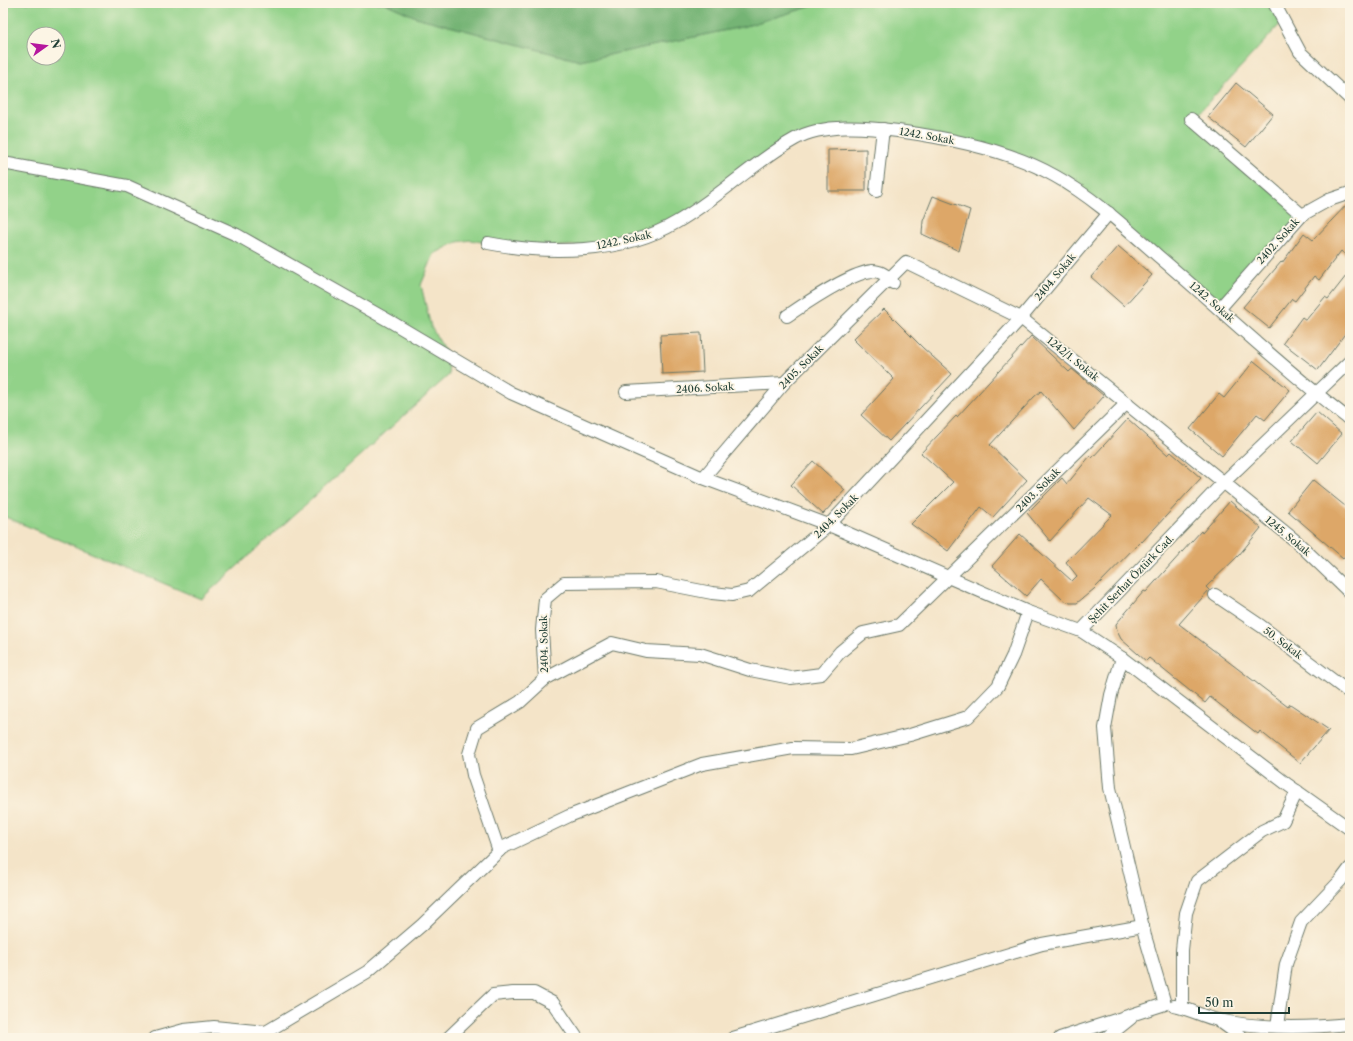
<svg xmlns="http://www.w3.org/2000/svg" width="1353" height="1041" font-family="'Libre Caslon Text',serif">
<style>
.green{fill:#92d289;stroke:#58885e;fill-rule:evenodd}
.forest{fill:#75b475;stroke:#4a7854}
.building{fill:#dda768}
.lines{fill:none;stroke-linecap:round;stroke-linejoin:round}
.minor-casing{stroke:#6a7768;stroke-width:14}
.minor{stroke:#fff;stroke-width:12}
.labels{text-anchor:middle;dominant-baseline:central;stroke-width:3.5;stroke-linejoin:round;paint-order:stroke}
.street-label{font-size:10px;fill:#1f3d34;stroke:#fcf5e5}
</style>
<rect width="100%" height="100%" fill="#fcf5e5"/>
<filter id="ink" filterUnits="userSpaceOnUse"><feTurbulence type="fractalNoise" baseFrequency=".025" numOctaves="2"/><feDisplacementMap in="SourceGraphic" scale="8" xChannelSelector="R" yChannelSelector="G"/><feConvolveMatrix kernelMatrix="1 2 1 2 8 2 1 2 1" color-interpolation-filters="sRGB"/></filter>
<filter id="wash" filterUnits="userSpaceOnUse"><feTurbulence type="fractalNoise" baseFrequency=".012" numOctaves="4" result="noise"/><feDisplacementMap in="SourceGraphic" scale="16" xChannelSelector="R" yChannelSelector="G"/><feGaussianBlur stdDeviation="0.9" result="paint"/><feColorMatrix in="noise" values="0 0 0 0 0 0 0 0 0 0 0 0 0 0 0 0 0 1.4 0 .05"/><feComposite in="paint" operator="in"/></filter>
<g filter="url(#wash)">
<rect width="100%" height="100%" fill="#f4e4c8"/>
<path class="green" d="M3,3H385L416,17L580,61L746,26L822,3H1274L1283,21L1192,120L1302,215L1220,308L1109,213L1013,157L883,129L797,137L679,221L614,244L512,248L471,240L457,242L434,254L421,285L431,327L447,354L449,375L201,599L3,516ZM34,34H58V58H34Z"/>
<polygon class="forest" points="385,3 822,3 746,26 580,61 416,17"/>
<g id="blocks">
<g class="building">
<polygon points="1236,83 1273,114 1246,147 1208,117"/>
<polygon points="866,149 866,191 828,191 828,150"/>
<polygon points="933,196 970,210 959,251 922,234 923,221"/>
<polygon points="1350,201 1350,259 1341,251 1319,280 1314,276 1295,301 1292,299 1269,328 1243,307 1281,262 1282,263 1304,233 1313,240"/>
<polygon points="1118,246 1152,275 1124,306 1091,277"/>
<polygon points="1350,271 1350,327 1318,370 1283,343 1302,317 1306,320 1325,297 1328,299"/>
<polygon points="884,309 923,348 952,374 889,441 861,415 894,379 853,339"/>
<polygon points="701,333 703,372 662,374 660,335"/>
<polygon points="1031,336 1069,372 1072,369 1104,396 1074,430 1041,391 1034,397 990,445 1027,480 993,517 981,507 948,551 911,524 953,482 921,453 956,416 957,417"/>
<polygon points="1254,361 1290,390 1265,420 1257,414 1222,456 1190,429 1219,394 1224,398"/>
<polygon points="1317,412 1342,434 1318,463 1292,441"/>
<polygon points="1128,419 1168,455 1171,452 1201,478 1142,542 1141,541 1094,589 1077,603 1070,603 1063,600 1041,579 1026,596 992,566 1020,534 1072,581 1077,576 1066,562 1112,515 1089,498 1050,541 1027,513 1062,478 1067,484 1090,456 1092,458"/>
<polygon points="813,461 845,490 823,514 791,485"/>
<polygon points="1313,480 1350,510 1350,550 1343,558 1288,511"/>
<polygon points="1230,501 1261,528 1239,555 1206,587 1209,590 1179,624 1288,707 1290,704 1329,730 1300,763 1260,731 1258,734 1210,697 1205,703 1149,658 1146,661 1121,639 1117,631 1116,624 1144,591 1146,592 1201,531 1202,533"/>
</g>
</g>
</g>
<g filter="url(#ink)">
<use href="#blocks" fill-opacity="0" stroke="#6a7768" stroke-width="1"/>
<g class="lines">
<g class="minor-casing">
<g id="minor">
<polyline points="1274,3 1300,52 1350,99"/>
<polyline points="1191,119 1302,215"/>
<polyline points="3,163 127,186 237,235 393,323 511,393 703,478 829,525 1028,612 1081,631 1122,658 1288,785 1350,829"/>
<polyline points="876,191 883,129"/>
<path d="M488,243C549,255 623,254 677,222C719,198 753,162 795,139C823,123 867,127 898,131C949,138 1010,150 1055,176C1093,197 1125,227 1157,255C1222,310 1283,369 1350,420"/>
<polyline points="1220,308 1302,215 1329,200 1350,193"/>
<path d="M787,316C806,303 850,273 872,271C881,271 888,276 893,283"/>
<polyline points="626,392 784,383"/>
<polyline points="703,478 784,383 906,262 1021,318 1297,542 1350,593"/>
<polyline points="1215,595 1261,626 1350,693"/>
<polyline points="1081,631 1223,483 1350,361"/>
<polyline points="545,679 542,630 545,599 564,583 656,582 712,593 732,595 749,591 829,525 1021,318 1109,213"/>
<polyline points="499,851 473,775 469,754 477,728 520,702 545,679 612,643 646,651 700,654 750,670 791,678 821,674 840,652 863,633 899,625 1127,403"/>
<path d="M1174,1006C1191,1009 1203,1017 1218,1020C1260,1029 1307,1028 1350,1024"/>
<polyline points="1182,1007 1182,950 1186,913 1197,881 1262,831 1283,821 1297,791"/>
<polyline points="1218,1020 1243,1038"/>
<polyline points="1277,1026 1286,964 1301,922 1341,880 1350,868"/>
<polyline points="155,1038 184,1030 214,1027 266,1032"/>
<polyline points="264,1038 266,1032 367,972 422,925 502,848 569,816 702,764 793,748 851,749 910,735 968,717 998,686 1013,655 1028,612"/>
<polyline points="448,1038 493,995 513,993 534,993 553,1003 577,1038"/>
<polyline points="733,1038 1042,944 1143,926"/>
<polyline points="1060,1038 1165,1004 1145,936 1110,788 1105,728 1111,695 1122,658"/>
<polyline points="1106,1038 1131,1018"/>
</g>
</g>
<use href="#minor" class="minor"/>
</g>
</g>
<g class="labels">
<g class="street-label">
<text transform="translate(927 136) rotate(10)">1242. Sokak</text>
<text transform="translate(624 240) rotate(-12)">1242. Sokak</text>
<text transform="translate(1278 241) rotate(-48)">2402. Sokak</text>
<text transform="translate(1055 277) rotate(-50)">2404. Sokak</text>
<text transform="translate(1212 302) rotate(41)">1242. Sokak</text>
<text transform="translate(1073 359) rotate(39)">1242/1. Sokak</text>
<text transform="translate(801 367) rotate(-45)">2405. Sokak</text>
<text transform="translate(705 388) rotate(-3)">2406. Sokak</text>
<text transform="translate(1038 490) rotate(-45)">2403. Sokak</text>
<text transform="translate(836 516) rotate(-45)">2404. Sokak</text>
<text transform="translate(1288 536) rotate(40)">1245. Sokak</text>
<text transform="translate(1131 579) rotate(-46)">Şehit Serhat Öztürk Cad.</text>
<text transform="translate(1283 643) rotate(37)">50. Sokak</text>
<text transform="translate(544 644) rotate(-91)">2404. Sokak</text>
</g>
</g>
<rect width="1353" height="1041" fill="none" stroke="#fcf5e5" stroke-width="16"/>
<g transform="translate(46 46) rotate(76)"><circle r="19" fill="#fcf5e5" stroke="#a4ab9e"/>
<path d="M0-3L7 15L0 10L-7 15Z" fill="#b5179e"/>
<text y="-6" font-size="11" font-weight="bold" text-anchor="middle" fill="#1f3d34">N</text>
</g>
<path d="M1199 1007v6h90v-6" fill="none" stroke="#1f3d34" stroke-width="2"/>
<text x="1205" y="1007" font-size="12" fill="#1f3d34" stroke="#fcf5e5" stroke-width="3" paint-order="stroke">50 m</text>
</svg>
